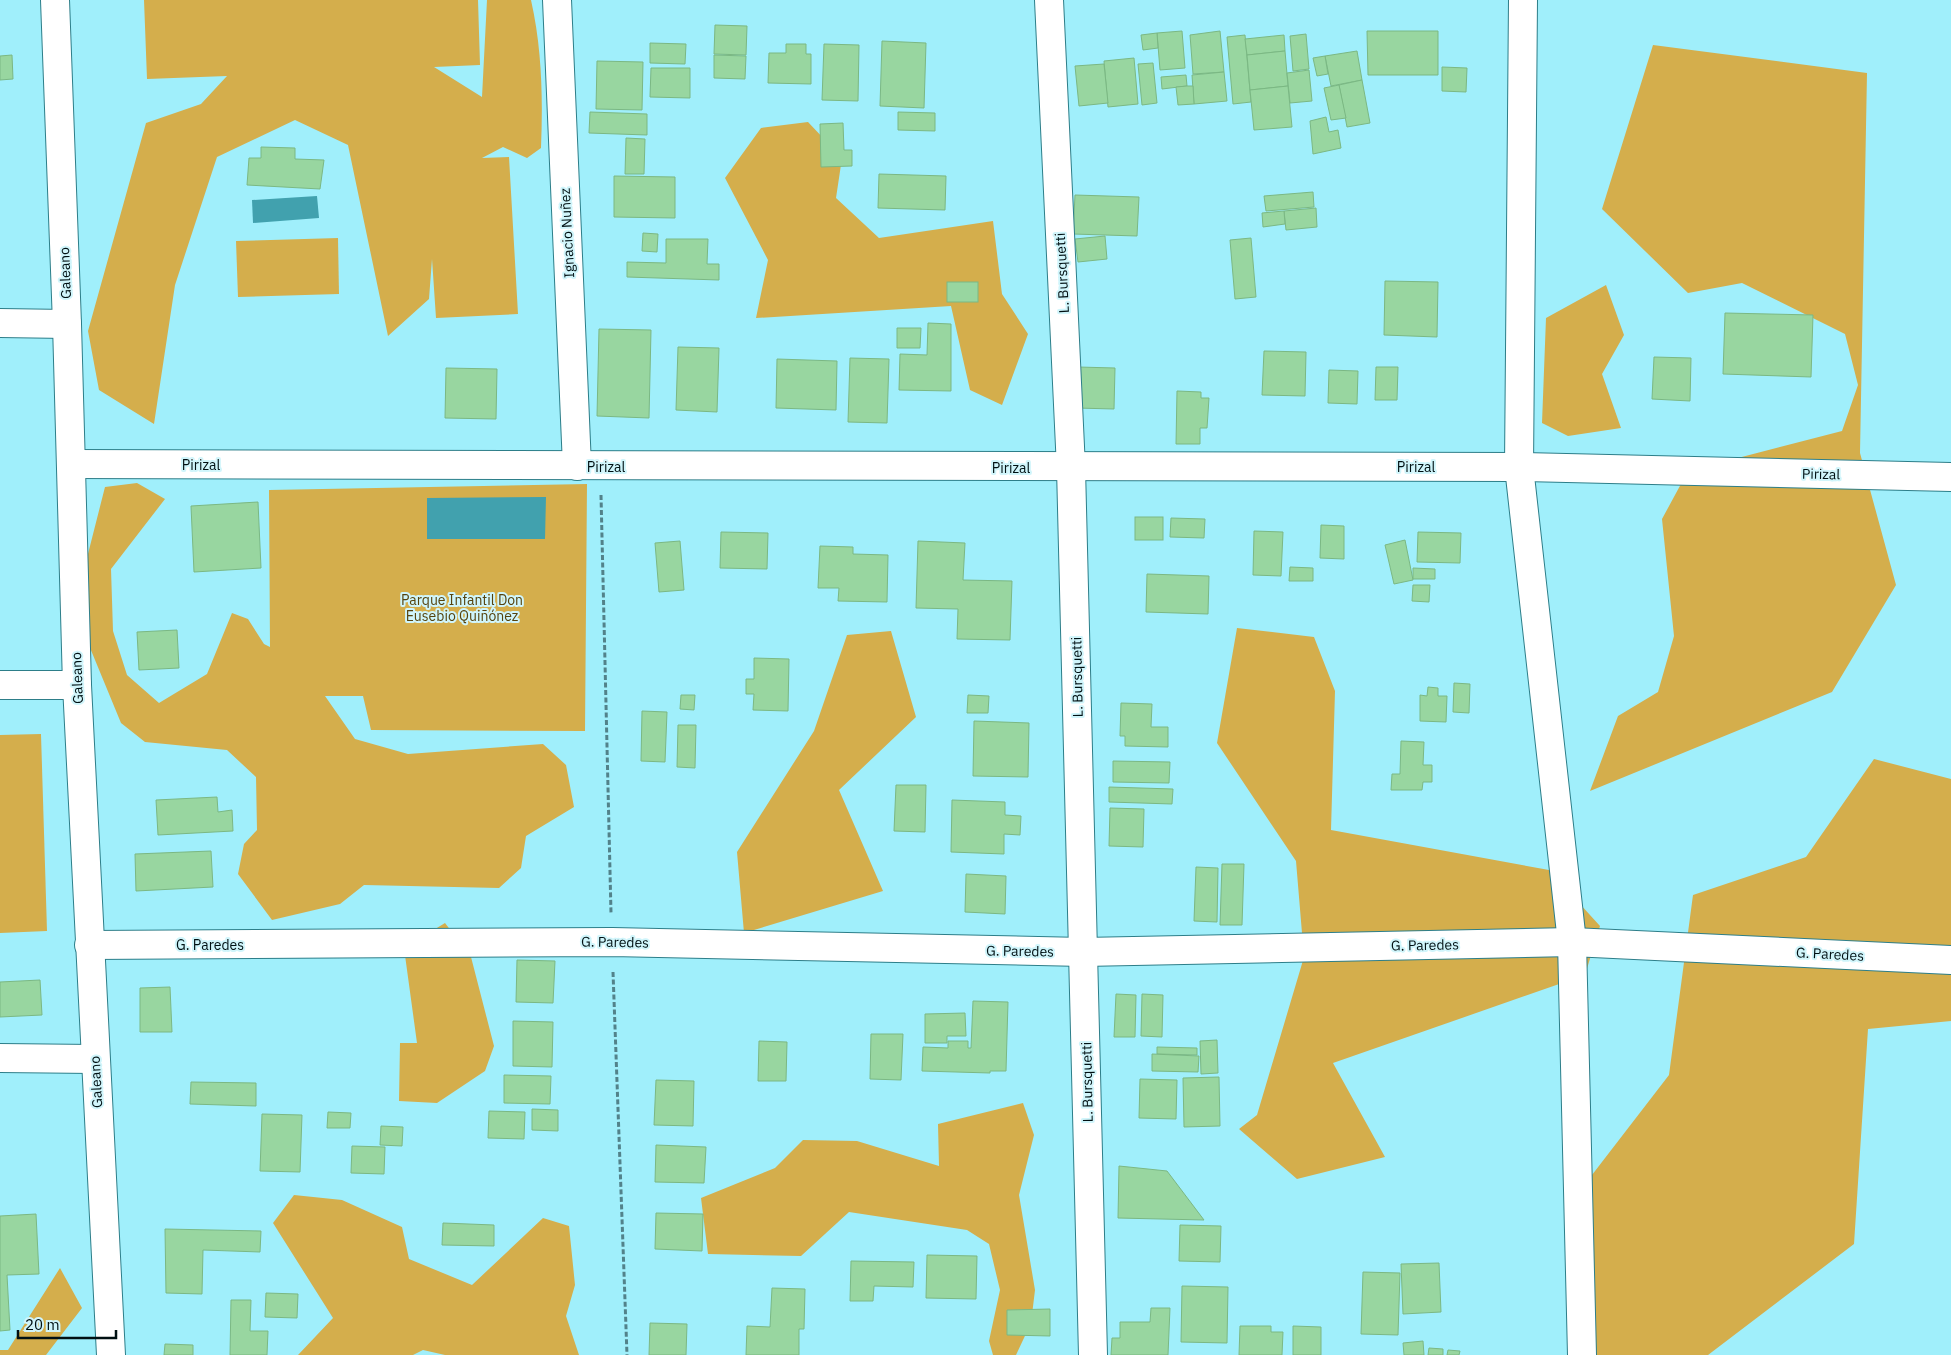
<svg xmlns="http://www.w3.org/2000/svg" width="1951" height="1355" font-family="'IBM Plex Sans',sans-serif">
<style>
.green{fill:#d4ae4c}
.water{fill:#41a1ae}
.building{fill:#98d6a0;stroke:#7bb883}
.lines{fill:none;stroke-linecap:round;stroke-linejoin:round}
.minor-casing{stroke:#2d7e89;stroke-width:30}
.path{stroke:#52828a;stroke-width:3;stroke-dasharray:5 2.5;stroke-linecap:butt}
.minor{stroke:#fff;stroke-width:28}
.labels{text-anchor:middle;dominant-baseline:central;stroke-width:4;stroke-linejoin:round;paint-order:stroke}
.street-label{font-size:14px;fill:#001013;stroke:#d0f5fb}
.park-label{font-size:14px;fill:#55420d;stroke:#d0f5fb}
</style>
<rect width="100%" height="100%" fill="#a0effb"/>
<g class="green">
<path d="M144,0H478L480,65L434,67L482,97L487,0H531C542,49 543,98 541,148L527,158L503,147L482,158L509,157L518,314L436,318L432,259L429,299L388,336L348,145L295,120L217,157L175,285L154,424L99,390L88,331L146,123L201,104L227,76L147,79Z"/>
<polygon points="1653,45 1867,73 1860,453 1896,585 1832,692 1590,791 1618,716 1658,692 1674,636 1662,519 1688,471 1842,431 1858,385 1845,334 1742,283 1688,293 1602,209"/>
<polygon points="808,122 842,158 836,198 879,238 993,221 1002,294 1028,334 1002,405 970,390 951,306 756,318 768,260 725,178 761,128"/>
<polygon points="338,238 339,294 238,297 236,241"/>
<polygon points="1606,285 1624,335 1602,374 1621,428 1568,436 1542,423 1546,318"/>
<polygon points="137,483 165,499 111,569 113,631 127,675 159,703 207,674 232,613 248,619 264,644 270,647 269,490 587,484 585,731 371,730 363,696 325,696 355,739 408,754 543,744 566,765 574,807 526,836 521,868 499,888 364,885 340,904 272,920 238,874 244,844 257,830 256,777 227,750 145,742 121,723 74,609 105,487"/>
<polygon points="1237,628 1314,637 1335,691 1331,830 1549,870 1600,926 1585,975 1333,1063 1385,1157 1297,1179 1239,1129 1257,1115 1304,957 1296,861 1217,743"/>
<polygon points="891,631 916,717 839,790 883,891 744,933 737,852 814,731 847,635"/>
<polygon points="41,734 47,931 0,933 0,735"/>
<polygon points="1874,759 1951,779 1951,1021 1868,1029 1854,1244 1708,1355 1580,1355 1575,1197 1669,1075 1693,895 1806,857"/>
<polygon points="445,923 471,957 494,1046 485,1071 437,1103 399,1101 400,1043 417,1043 404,948"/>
<polygon points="1023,1103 1034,1135 1019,1195 1035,1290 1031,1323 1016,1355 993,1355 989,1341 1000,1290 989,1244 967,1230 849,1212 801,1256 708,1254 701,1198 775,1168 803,1140 857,1141 939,1166 938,1124"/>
<polygon points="294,1195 342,1200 402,1227 409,1259 472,1285 543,1218 569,1226 575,1285 566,1316 579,1355 445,1355 423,1350 413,1355 298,1355 333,1318 273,1223"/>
<polygon points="60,1268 82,1308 46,1355 0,1355 0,1350 8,1350"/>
</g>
<g class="water">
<polygon points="317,196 319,218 253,223 252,200"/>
<polygon points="546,497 545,539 427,539 427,498"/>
</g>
<g class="building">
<polygon points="715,25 747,26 746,55 714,54"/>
<polygon points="1182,31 1185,68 1160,70 1157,33"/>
<polygon points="1220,31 1224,72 1193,74 1190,35"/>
<polygon points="1367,31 1438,31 1438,75 1368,75"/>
<polygon points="1157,33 1158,48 1143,50 1141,35"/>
<polygon points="1306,34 1309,69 1293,71 1290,36"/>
<polygon points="1245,35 1251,102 1233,104 1227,37"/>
<polygon points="1284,35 1285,51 1247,55 1245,39"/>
<polygon points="882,41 926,43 924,108 880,106"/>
<polygon points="650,43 686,44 685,64 650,63"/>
<polygon points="786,44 806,44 806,54 811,54 811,84 768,83 769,53 786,53"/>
<polygon points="824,44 859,45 858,101 822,100"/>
<polygon points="1285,51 1288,86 1250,90 1247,55"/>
<polygon points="1357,51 1362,80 1331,86 1325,56"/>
<polygon points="12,55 13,79 0,80 0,56"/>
<polygon points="714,55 746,56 745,79 714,78"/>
<polygon points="1325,56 1328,74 1317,76 1313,58"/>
<polygon points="1134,58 1138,104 1108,107 1104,61"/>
<polygon points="597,61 643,62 642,110 596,109"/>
<polygon points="1153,63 1157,103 1142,105 1138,64"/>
<polygon points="1104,64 1108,103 1079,106 1075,66"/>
<polygon points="1442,67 1467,68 1466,92 1442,91"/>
<polygon points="651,68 690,68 690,98 650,97"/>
<polygon points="1309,70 1312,101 1290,103 1287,73"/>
<polygon points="1224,72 1227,101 1194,104 1192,75"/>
<polygon points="1186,75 1187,86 1162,89 1161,77"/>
<polygon points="1362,80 1370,123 1347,127 1339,85"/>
<polygon points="1339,85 1346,118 1331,120 1324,88"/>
<polygon points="1187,86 1193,86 1194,104 1178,105 1176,87"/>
<polygon points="1288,86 1292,127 1254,130 1250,90"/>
<polygon points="590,112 647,114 647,135 589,133"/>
<polygon points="898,112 935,113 935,131 898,130"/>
<polygon points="1326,117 1329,132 1338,130 1341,148 1313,154 1310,121"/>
<polygon points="843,123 844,150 852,150 852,166 821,167 820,124"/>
<polygon points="626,138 645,139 644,174 625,174"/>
<polygon points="261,147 295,148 295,159 324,160 320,189 247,185 249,158 261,158"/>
<polygon points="879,174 946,176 945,210 878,208"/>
<polygon points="614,176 675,177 675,218 614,217"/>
<polygon points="1313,192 1314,207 1266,211 1264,196"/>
<polygon points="1075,195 1139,197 1137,236 1073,234"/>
<polygon points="1316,208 1317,227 1286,230 1284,211"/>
<polygon points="1284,211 1285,224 1263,227 1262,213"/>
<polygon points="643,233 658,234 657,252 642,251"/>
<polygon points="1105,236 1107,259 1078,262 1075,239"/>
<polygon points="1251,238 1256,297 1235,299 1230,240"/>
<polygon points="666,239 708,239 707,264 719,264 719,280 627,277 627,262 666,263"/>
<polygon points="1385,281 1438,282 1437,337 1384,335"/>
<rect x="947" y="282" width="31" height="20"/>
<polygon points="1725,313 1813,315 1811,377 1723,374"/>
<polygon points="928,323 951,324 951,391 899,390 900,354 927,355"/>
<polygon points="897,328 921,328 920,348 897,348"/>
<polygon points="599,329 651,330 649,418 597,416"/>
<polygon points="678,347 719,348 717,412 676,410"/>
<polygon points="1264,351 1306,352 1305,396 1262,395"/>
<polygon points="1654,357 1691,358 1690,401 1652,399"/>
<polygon points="850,358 889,359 887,423 848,422"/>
<polygon points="777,359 837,361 836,410 776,408"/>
<polygon points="1078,367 1115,368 1114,409 1076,408"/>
<polygon points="1376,367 1398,367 1397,400 1375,400"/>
<polygon points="446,368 497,369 496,419 445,418"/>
<polygon points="1329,370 1358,371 1357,404 1328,403"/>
<polygon points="1177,391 1201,392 1201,398 1209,398 1207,428 1200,428 1200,444 1176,444"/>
<polygon points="258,502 261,568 194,572 191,506"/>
<rect x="1135" y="517" width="28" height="23"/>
<polygon points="1171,518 1205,519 1204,538 1170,537"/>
<polygon points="1321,525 1344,526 1344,559 1320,558"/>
<polygon points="1254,531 1283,532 1281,576 1253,575"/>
<polygon points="721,532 768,533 767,569 720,568"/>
<polygon points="1418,532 1461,533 1460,563 1417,562"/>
<polygon points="1405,540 1413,580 1394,584 1385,545"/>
<polygon points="680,541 684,590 659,592 655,543"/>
<polygon points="918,541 965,543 963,580 1012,581 1010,640 957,639 958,609 916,608"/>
<polygon points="820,546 853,547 853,554 888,555 887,602 838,601 839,588 818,588"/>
<polygon points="1290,567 1313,568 1313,581 1289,581"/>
<polygon points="1413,568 1435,569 1435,579 1413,579"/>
<polygon points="1147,574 1209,576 1208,614 1146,612"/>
<polygon points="1413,585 1430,585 1429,602 1412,601"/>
<polygon points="177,630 179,668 139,670 137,632"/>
<polygon points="754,658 789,659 788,711 753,710 754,694 746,694 746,679 754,679"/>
<polygon points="1454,683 1470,684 1469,713 1453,712"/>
<polygon points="1428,687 1438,688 1438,696 1447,696 1446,722 1420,721 1420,695 1427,696"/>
<polygon points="681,695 695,695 694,710 680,709"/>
<polygon points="968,695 989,696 988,713 967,713"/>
<polygon points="1121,703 1152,704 1151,727 1168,727 1168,747 1125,746 1125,736 1120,736"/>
<polygon points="642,711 667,712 665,762 641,761"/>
<polygon points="974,721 1029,723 1028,777 973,776"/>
<polygon points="678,725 696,725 695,768 677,767"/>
<polygon points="1401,741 1424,742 1423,765 1432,765 1432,782 1423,782 1422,790 1391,790 1392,774 1400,774"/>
<polygon points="1113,761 1170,762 1169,783 1113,782"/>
<polygon points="896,785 926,785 925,832 894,831"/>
<polygon points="1109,787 1173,789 1172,804 1109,802"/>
<polygon points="217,797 218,812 232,810 233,831 158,835 156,800"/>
<polygon points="952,800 1005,802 1005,815 1021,816 1020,835 1004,834 1004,854 951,852"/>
<polygon points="1110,808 1144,809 1143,847 1109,846"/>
<polygon points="211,851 213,887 136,891 135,854"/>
<polygon points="1222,864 1244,864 1242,925 1220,925"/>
<polygon points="1196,867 1218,868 1217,922 1194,921"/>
<polygon points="966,874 1006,876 1005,914 965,912"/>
<polygon points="517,960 555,961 553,1003 516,1002"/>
<polygon points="40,980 42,1015 0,1017 0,982"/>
<polygon points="170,987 172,1032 140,1032 140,988"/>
<polygon points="1116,994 1136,995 1135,1037 1114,1037"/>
<polygon points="1142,994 1163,995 1162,1037 1141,1036"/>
<polygon points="973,1001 1008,1002 1006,1071 990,1071 990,1073 922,1071 923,1047 948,1048 948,1041 968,1041 968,1048 971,1048"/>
<polygon points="965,1013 966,1036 947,1036 947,1043 925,1043 925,1014"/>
<polygon points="513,1021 553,1022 552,1067 513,1066"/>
<polygon points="871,1034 903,1034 901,1080 870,1079"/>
<polygon points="1217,1040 1218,1073 1201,1074 1200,1041"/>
<polygon points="759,1041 787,1042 786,1081 758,1081"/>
<polygon points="1157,1047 1197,1048 1197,1055 1157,1054"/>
<polygon points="1152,1054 1199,1056 1198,1072 1152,1071"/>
<polygon points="504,1075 551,1076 550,1104 504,1103"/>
<polygon points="1219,1077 1220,1126 1184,1127 1183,1078"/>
<polygon points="1140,1079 1177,1080 1176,1119 1139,1118"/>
<polygon points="656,1080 694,1081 693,1126 654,1125"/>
<polygon points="191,1082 256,1083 256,1106 190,1104"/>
<polygon points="532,1109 558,1110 558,1131 532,1130"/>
<polygon points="489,1111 525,1112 524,1139 488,1138"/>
<polygon points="328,1112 351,1113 350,1128 327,1128"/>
<polygon points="262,1114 302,1115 300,1172 260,1171"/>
<polygon points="381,1126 403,1127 402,1146 380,1145"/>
<polygon points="656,1145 706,1147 704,1183 655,1182"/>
<polygon points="352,1146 385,1147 384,1174 351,1173"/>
<polygon points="1119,1166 1167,1171 1204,1220 1118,1218"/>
<polygon points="656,1213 703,1214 702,1251 655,1249"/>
<polygon points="36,1214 39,1274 7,1275 10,1330 0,1331 0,1216"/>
<polygon points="443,1223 494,1225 494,1246 442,1245"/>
<polygon points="1180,1225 1221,1226 1220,1262 1179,1261"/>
<polygon points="165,1229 261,1231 260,1252 203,1250 202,1294 166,1293"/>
<polygon points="927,1255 977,1256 976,1299 926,1298"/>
<polygon points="851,1261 914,1262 913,1287 874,1286 873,1301 850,1301"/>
<polygon points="1439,1263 1441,1312 1403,1314 1401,1264"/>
<polygon points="1363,1272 1400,1273 1398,1335 1361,1334"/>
<polygon points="1182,1286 1228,1287 1227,1343 1181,1342"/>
<polygon points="772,1288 805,1289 804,1329 799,1329 799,1355 746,1355 747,1326 770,1327"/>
<polygon points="266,1293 298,1294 297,1318 265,1317"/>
<polygon points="231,1300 251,1300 250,1331 268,1331 267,1355 230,1355"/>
<polygon points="1151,1308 1170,1308 1168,1355 1111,1355 1112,1338 1120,1338 1120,1322 1150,1322"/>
<polygon points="1050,1309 1050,1336 1007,1335 1007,1310"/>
<polygon points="650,1323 687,1324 686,1355 649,1355"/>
<polygon points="1240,1326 1271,1326 1271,1332 1283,1332 1282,1355 1239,1355"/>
<polygon points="1293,1326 1321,1327 1321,1355 1293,1355"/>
<polygon points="1423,1341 1424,1355 1404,1355 1403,1343"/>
<polygon points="165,1344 193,1345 193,1355 164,1355"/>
<polygon points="1429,1348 1443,1349 1443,1355 1428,1355"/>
<polygon points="1448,1350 1460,1351 1459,1355 1447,1355"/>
</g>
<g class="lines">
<g class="minor-casing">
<g id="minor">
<polyline points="55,0 67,324 77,685 111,1355"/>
<polyline points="557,0 577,466"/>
<polyline points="1049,0 1071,468 1093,1355"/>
<polyline points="1523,0 1519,467 1572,942 1582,1355"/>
<polyline points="0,323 67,324"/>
<polyline points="72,464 1519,467 1951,477"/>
<polyline points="0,685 77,685"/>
<polyline points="89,945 612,942 1083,952 1572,942 1951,960"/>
<polyline points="0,1058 94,1059"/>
</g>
</g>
<g class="path">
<polyline points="601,495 611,913"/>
<polyline points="613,972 627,1355"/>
</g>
<use href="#minor" class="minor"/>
</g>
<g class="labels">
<g class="street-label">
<text transform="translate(567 233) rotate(-93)">Ignacio Nuñez</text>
<text transform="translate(65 273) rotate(-92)">Galeano</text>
<text transform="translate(1062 273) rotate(-93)">L. Bursquetti</text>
<text x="201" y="465">Pirizal</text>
<text x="606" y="467">Pirizal</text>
<text x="1416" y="467">Pirizal</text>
<text x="1011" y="468">Pirizal</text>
<text transform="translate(1821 474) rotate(1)">Pirizal</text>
<text transform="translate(1077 677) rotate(-91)">L. Bursquetti</text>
<text transform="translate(77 678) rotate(-92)">Galeano</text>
<text transform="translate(615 942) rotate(1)">G. Paredes</text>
<text x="210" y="945">G. Paredes</text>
<text transform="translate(1425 945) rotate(-1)">G. Paredes</text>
<text transform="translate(1020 951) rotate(1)">G. Paredes</text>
<text transform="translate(1830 954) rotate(3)">G. Paredes</text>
<text transform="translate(96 1082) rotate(-93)">Galeano</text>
<text transform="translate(1087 1082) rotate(-91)">L. Bursquetti</text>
</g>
<g class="park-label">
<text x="462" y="600">Parque Infantil Don<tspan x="462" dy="16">Eusebio Quiñónez</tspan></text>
</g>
</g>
<path d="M18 1330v8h98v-8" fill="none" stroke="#001013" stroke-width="2.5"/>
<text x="25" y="1330" font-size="15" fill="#001013" stroke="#d0f5fb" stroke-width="4" paint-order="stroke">20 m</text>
</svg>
